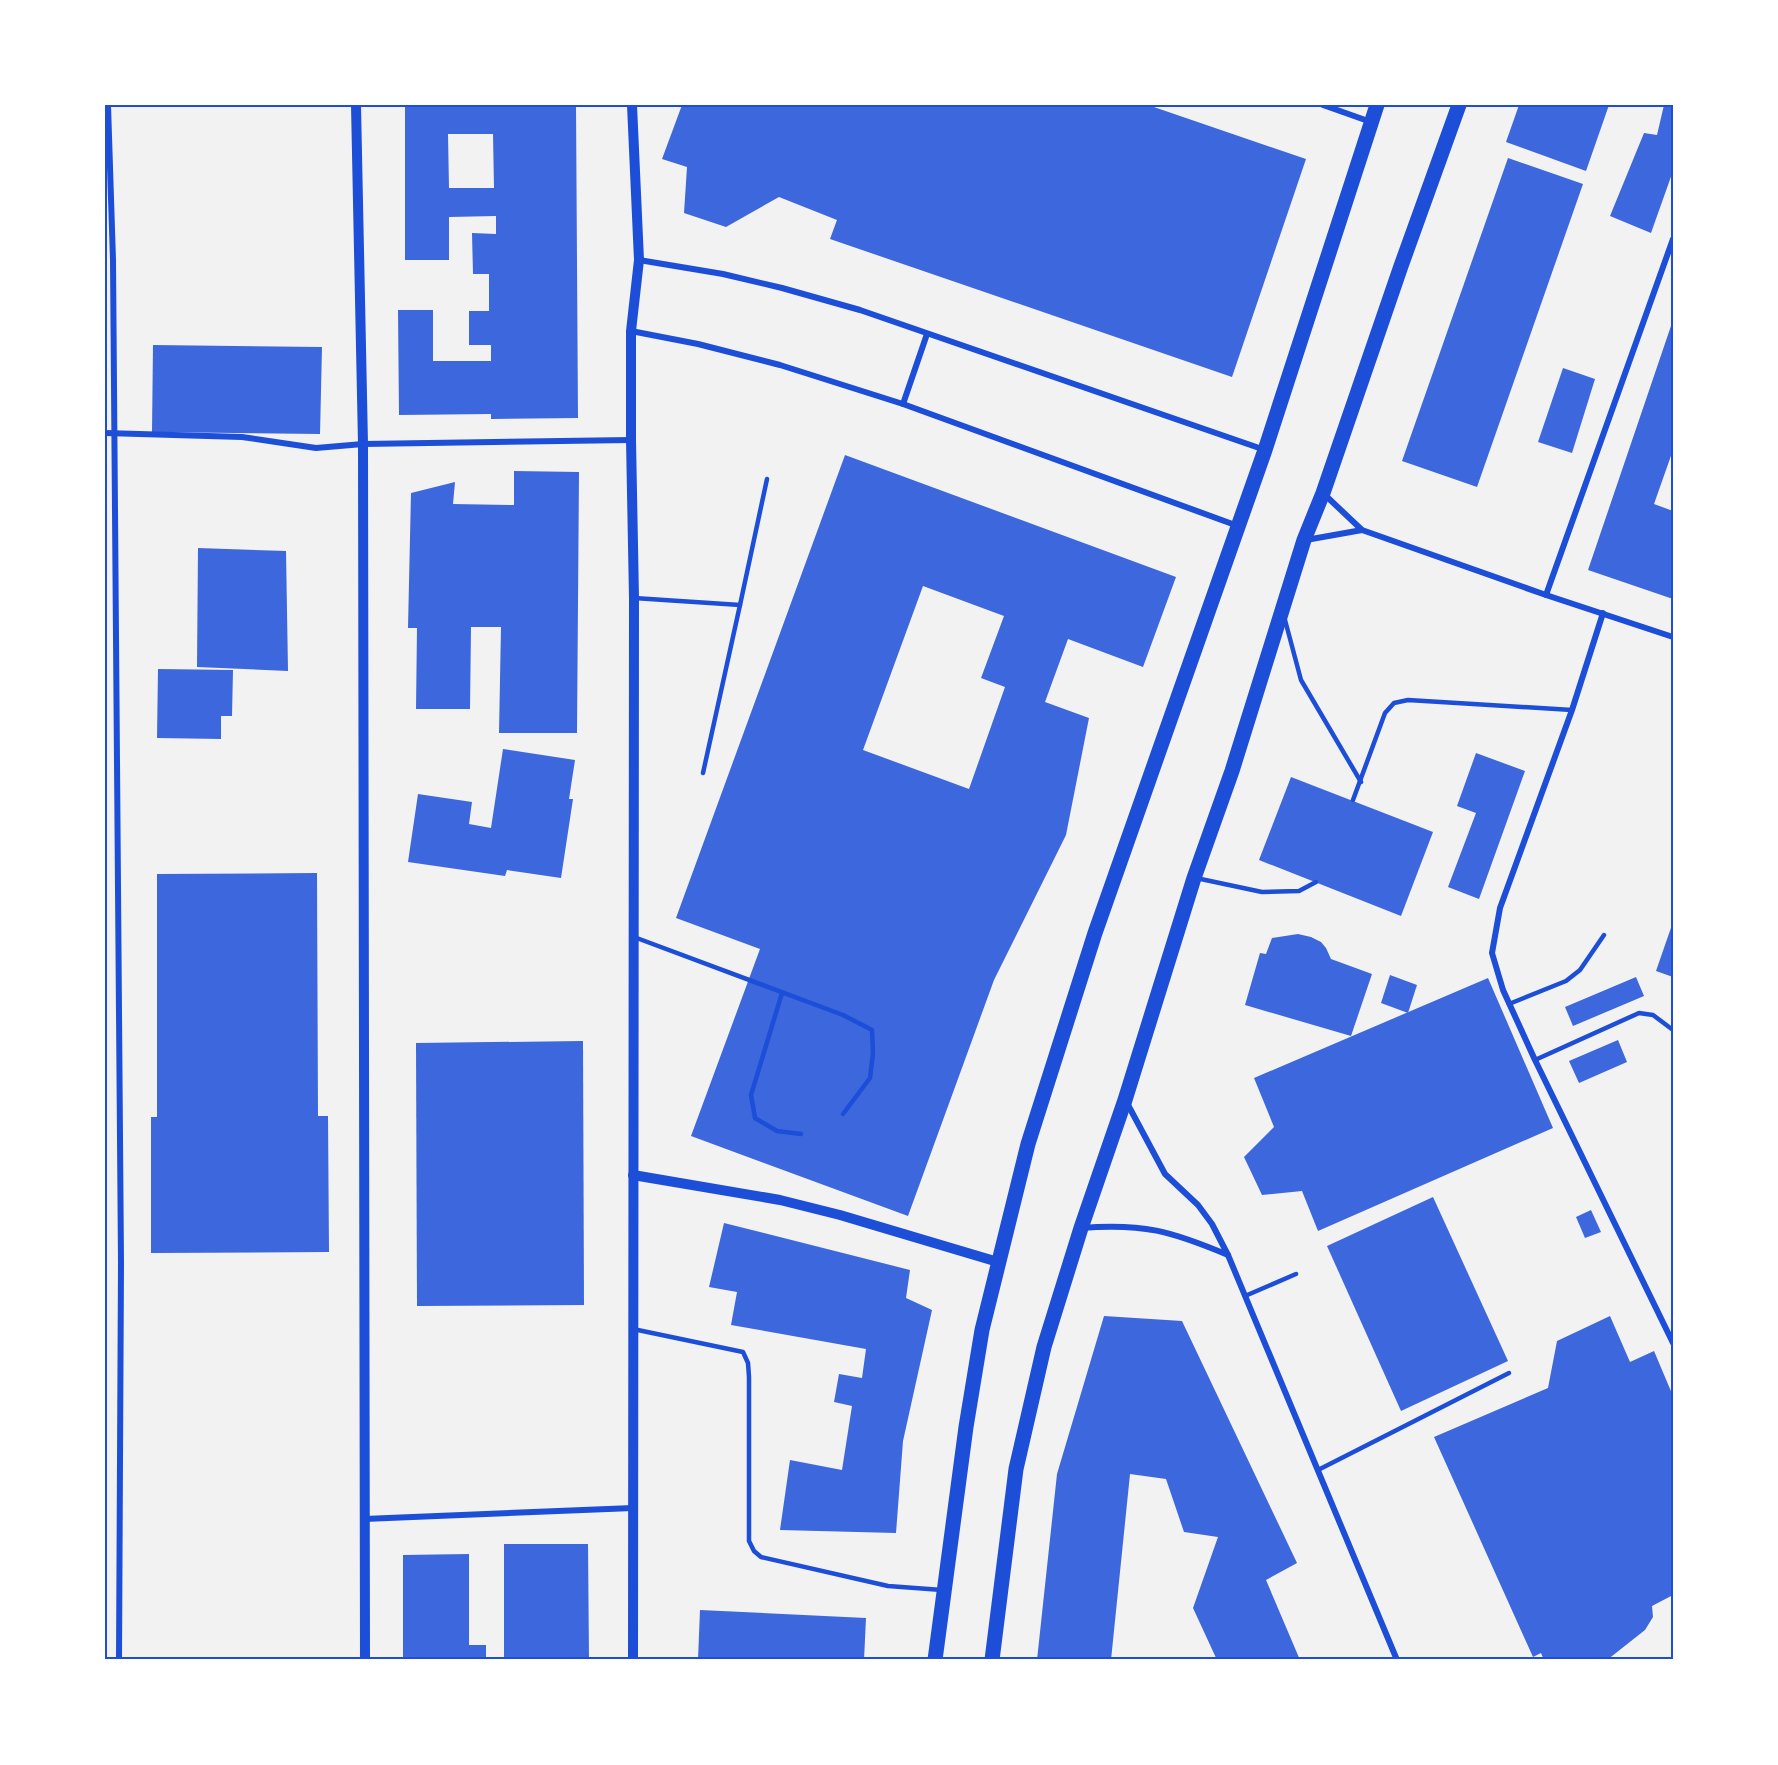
<svg xmlns="http://www.w3.org/2000/svg" width="1778" height="1765" font-family="'Roboto Serif',serif">
<style>
.building{fill:#3d67dc;fill-rule:evenodd}
.lines{fill:none;stroke-linecap:round;stroke-linejoin:round}
.service{stroke:#1d4ed8;stroke-width:4.5}
.minor{stroke:#1d4ed8;stroke-width:6}
.tertiary{stroke:#1d4ed8;stroke-width:10}
.primary{stroke:#1d4ed8;stroke-width:15}
.neatline{fill:none;stroke:#1d4ed8;stroke-width:2}
</style>
<rect width="100%" height="100%" fill="#f2f2f2"/>
<g class="building">
<path d="M405,105H576L578,418L491,419V414L399,415L398,310H433V361H491V345H469V311H489V274H473L472,233L496,234V216L449,217V260H405ZM448,134H493L494,188H449Z"/>
<polygon points="682,105 1148,105 1306,159 1232,377 830,239 837,220 779,197 726,227 684,213 687,167 662,159"/>
<polygon points="1519,105 1609,105 1586,171 1506,142"/>
<polygon points="1664,105 1673,105 1673,171 1651,233 1610,216 1644,133 1657,135"/>
<polygon points="1508,158 1583,184 1477,487 1402,461"/>
<polygon points="1673,320 1673,450 1654,504 1673,511 1673,599 1588,570"/>
<polygon points="153,345 322,347 320,434 152,432"/>
<polygon points="1563,368 1595,379 1572,453 1538,442"/>
<path d="M845,455L1176,577L1143,667L1068,639L1045,702L1089,718L1066,835L994,980L908,1216L691,1136L760,949L676,918ZM923,586L1004,616L981,678L1005,687L969,789L863,750Z"/>
<polygon points="514,471 579,472 577,733 499,733 501,627 471,627 470,709 416,709 417,628 408,628 411,493 455,482 453,504 514,505"/>
<polygon points="198,548 286,551 288,671 197,667"/>
<polygon points="158,669 233,670 232,716 221,716 221,739 157,738"/>
<polygon points="503,749 575,760 569,799 573,799 561,878 507,870 505,876 408,862 418,794 472,802 469,824 491,828"/>
<polygon points="1476,753 1525,771 1479,899 1448,887 1476,813 1457,806"/>
<polygon points="1291,777 1433,832 1401,916 1259,860"/>
<polygon points="317,873 318,1116 328,1116 329,1252 151,1253 151,1117 157,1117 157,874"/>
<polygon points="1673,922 1673,977 1656,971"/>
<polygon points="1298,934 1311,937 1321,942 1326,948 1331,959 1372,974 1351,1036 1245,1005 1260,953 1266,954 1272,938"/>
<polygon points="1390,975 1417,985 1408,1013 1381,1003"/>
<polygon points="1636,977 1644,996 1573,1026 1565,1007"/>
<polygon points="1488,978 1553,1128 1318,1231 1302,1191 1262,1195 1244,1157 1274,1127 1254,1078"/>
<polygon points="1618,1040 1627,1062 1579,1083 1569,1061"/>
<polygon points="583,1041 584,1305 417,1306 416,1043"/>
<polygon points="1433,1197 1508,1361 1401,1411 1327,1246"/>
<polygon points="1591,1210 1601,1232 1585,1238 1576,1217"/>
<polygon points="724,1223 910,1270 906,1298 932,1310 903,1441 896,1533 780,1530 790,1460 842,1470 852,1406 834,1402 839,1374 862,1378 866,1349 731,1325 737,1292 709,1287"/>
<polygon points="1104,1316 1182,1321 1297,1563 1266,1580 1300,1660 1217,1660 1193,1608 1218,1537 1184,1532 1166,1479 1130,1474 1111,1660 1037,1660 1057,1474"/>
<polygon points="1610,1316 1630,1362 1654,1351 1673,1396 1673,1595 1652,1606 1653,1617 1645,1630 1607,1660 1544,1660 1541,1653 1533,1657 1434,1437 1548,1388 1557,1341"/>
<polygon points="504,1544 588,1544 589,1660 504,1660"/>
<polygon points="469,1554 469,1645 486,1645 486,1660 403,1660 403,1555"/>
<polygon points="700,1610 866,1618 864,1660 698,1660"/>
</g>
<g class="lines">
<g class="service">
<polyline points="634,598 740,605 767,479"/>
<polyline points="1285,620 1301,680 1361,782"/>
<polyline points="703,773 740,605"/>
<polyline points="1353,800 1385,713 1394,703 1408,700 1572,710"/>
<polyline points="1196,878 1262,892 1299,891 1316,882"/>
<polyline points="634,937 843,1015 872,1030 873,1053 870,1078 843,1114"/>
<polyline points="782,993 751,1095 755,1118 777,1131 801,1134"/>
<polyline points="1509,1004 1566,981 1580,970 1604,935"/>
<polyline points="1535,1060 1639,1013 1653,1015 1673,1030"/>
<polyline points="1245,1296 1296,1274"/>
<polyline points="633,1329 743,1352 748,1363 749,1377 749,1541 754,1551 761,1557 888,1586 942,1590"/>
<polyline points="1318,1470 1509,1373"/>
</g>
<g class="minor">
<polyline points="108,105 113,260 121,1263 119,1660"/>
<polyline points="1323,105 1371,122"/>
<polyline points="639,260 723,274 782,288 860,310 1265,450"/>
<polyline points="631,331 698,344 780,365 903,404 1238,526"/>
<polyline points="903,404 927,334"/>
<polyline points="105,433 242,437 316,448 363,444 631,440"/>
<polyline points="1325,495 1362,530 1546,595 1673,637"/>
<polyline points="1306,540 1362,530"/>
<polyline points="1546,595 1673,239"/>
<polyline points="1603,613 1572,710 1500,908 1492,953 1503,990 1535,1060 1673,1343"/>
<polyline points="1127,1103 1165,1174 1198,1205 1212,1224 1228,1255 1397,1660"/>
<path d="M1081,1228C1143,1223 1171,1231 1228,1255"/>
<polyline points="364,1519 633,1508"/>
</g>
<g class="tertiary">
<polyline points="356,105 363,444 365,1660"/>
<polyline points="632,105 639,260 631,331 631,440 634,598 633,1660"/>
<polyline points="633,1175 780,1200 840,1215 998,1262"/>
</g>
<g class="primary">
<polyline points="935,1660 966,1427 982,1330 1028,1144 1095,933 1265,450 1377,105"/>
<polyline points="992,1660 1016,1469 1044,1347 1081,1228 1125,1100 1194,878 1232,771 1304,540 1323,493 1401,266 1459,105"/>
</g>
</g>
<rect width="1778" height="1765" fill="none" stroke="#ffffff" stroke-width="213"/>
<rect x="106" y="106" width="1566" height="1552" class="neatline"/>
</svg>
